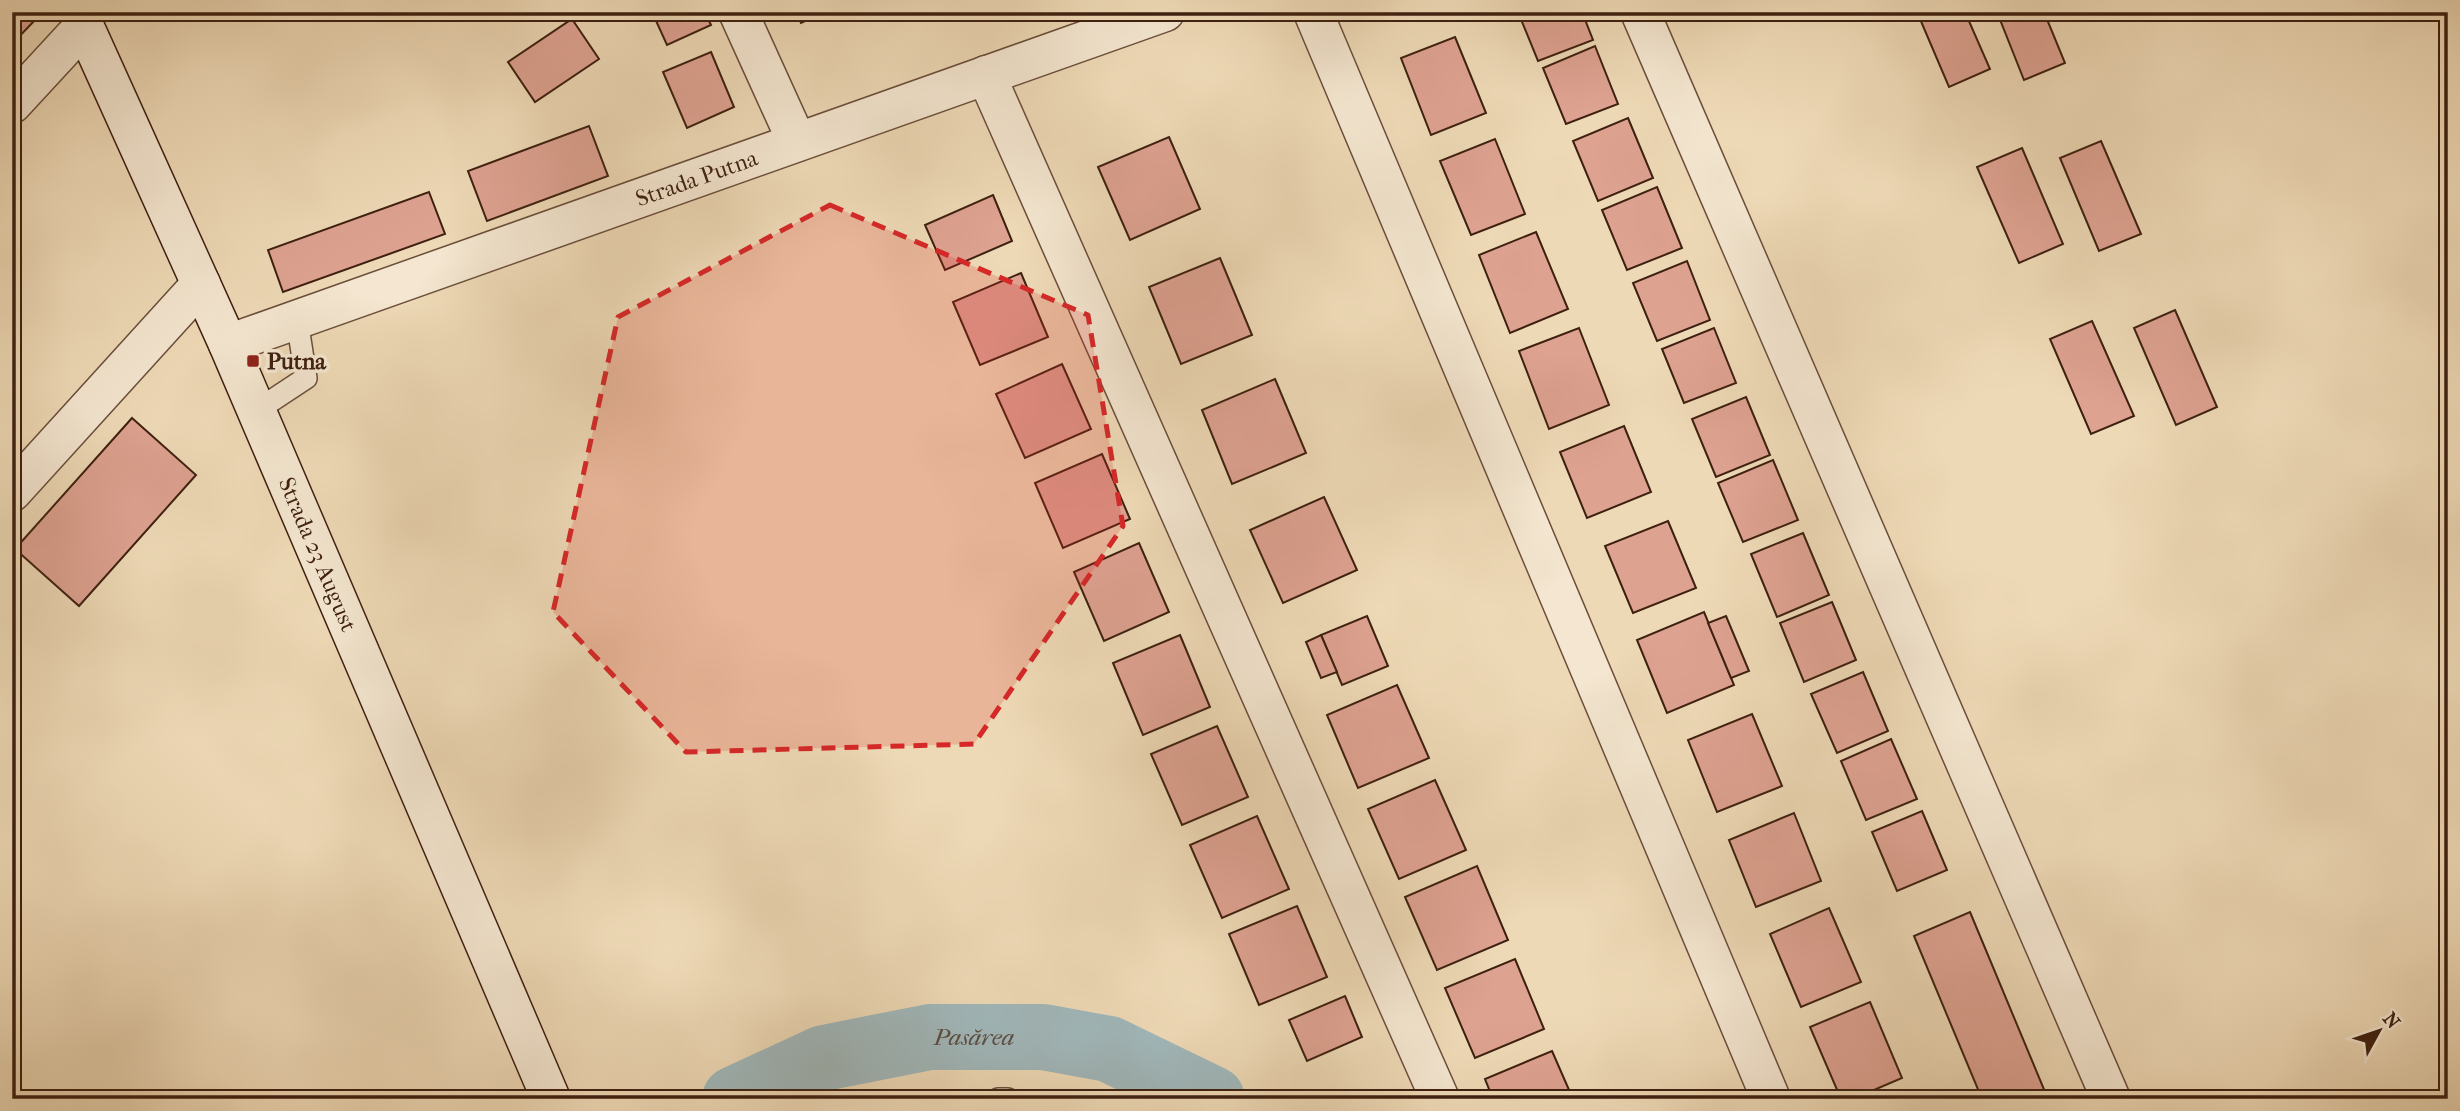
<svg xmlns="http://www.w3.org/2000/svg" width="2460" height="1111" font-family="'IM FELL French Canon',serif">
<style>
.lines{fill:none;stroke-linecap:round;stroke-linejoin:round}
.river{stroke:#a0b7ba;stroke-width:66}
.building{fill:#dea291;stroke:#3e2010;stroke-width:2}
.lane-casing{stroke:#6a4e3a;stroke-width:24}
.street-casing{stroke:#6a4e3a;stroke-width:41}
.secondary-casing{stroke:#3e2010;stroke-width:41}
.lane{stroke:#f4e6d0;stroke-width:21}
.street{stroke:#f4e6d0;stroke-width:38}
.secondary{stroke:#f4e6d0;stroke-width:38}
.marked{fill:#d62828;fill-opacity:0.2;stroke:#d62828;stroke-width:5;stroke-dasharray:14 9;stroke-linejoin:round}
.poi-dot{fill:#8f2418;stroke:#f4e6d0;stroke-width:2.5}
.labels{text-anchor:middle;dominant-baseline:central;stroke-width:7;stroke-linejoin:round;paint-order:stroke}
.street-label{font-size:23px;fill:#3e2010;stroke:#f4e6d0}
.poi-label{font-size:23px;font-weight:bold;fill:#3e2010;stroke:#f4e6d0;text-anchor:start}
.water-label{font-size:24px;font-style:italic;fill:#5b4d43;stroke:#f4e6d0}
</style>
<rect width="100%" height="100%" fill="#eed9b6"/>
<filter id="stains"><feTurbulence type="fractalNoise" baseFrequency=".00286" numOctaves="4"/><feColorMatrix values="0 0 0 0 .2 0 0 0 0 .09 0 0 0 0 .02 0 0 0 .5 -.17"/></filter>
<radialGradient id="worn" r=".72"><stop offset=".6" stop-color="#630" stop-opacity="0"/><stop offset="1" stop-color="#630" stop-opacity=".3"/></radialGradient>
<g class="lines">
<path class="river" id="s1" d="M735,1099L824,1058L930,1037H1043L1109,1049L1212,1099"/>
</g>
<g class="building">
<polygon points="12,12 31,12 37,18 12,44"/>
<polygon points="652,12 705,12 711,25 667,45"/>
<polygon points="796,12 825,12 801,23"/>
<polygon points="1518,12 1582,12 1593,40 1538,61"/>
<polygon points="1917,12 1965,12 1990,69 1949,87"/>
<polygon points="1997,12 2044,12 2065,63 2024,80"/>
<polygon points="572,19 599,59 535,102 508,62"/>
<polygon points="1455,37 1486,113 1431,135 1401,58"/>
<polygon points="1595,46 1618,104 1566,124 1543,68"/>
<polygon points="711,52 734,107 687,128 663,72"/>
<polygon points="1628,118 1653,178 1598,201 1573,141"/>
<polygon points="589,126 608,176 487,221 468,171"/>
<polygon points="1169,137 1200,209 1130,240 1098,167"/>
<polygon points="1495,139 1525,214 1471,235 1440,161"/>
<polygon points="2101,141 2141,234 2099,251 2060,158"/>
<polygon points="2022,148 2063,244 2019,263 1977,167"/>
<polygon points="1657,187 1682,248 1627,270 1602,210"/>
<polygon points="429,192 445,234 283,292 268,250"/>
<polygon points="993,195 1012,241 945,270 925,225"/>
<polygon points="1536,232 1568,309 1510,333 1479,255"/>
<polygon points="1220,258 1252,335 1181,364 1149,287"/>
<polygon points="1687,261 1710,320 1657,341 1633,283"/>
<polygon points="1021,273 1048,337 980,365 953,302"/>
<polygon points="2175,310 2217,407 2176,425 2134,328"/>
<polygon points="2092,321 2134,416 2091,434 2050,339"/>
<polygon points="1579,328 1609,405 1549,429 1519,351"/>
<polygon points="1714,328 1736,383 1684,403 1662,349"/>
<polygon points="1062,364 1091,429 1025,458 996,394"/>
<polygon points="1275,379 1306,453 1232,484 1202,410"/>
<polygon points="1746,397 1770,455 1716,477 1692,419"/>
<polygon points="132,418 196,475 79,606 15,549"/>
<polygon points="1624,426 1651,492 1587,518 1560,452"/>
<polygon points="1102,454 1130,519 1063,548 1035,483"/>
<polygon points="1773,460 1798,520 1743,542 1718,483"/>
<polygon points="1324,497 1357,570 1283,603 1250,530"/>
<polygon points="1668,521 1696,588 1633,613 1605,546"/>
<polygon points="1803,533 1829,595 1777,617 1751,554"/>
<polygon points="1139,543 1169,612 1104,641 1074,572"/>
<polygon points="1832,602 1856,660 1804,682 1780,623"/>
<polygon points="1704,612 1734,685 1667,713 1637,640"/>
<polygon points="1367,616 1388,666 1342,685 1321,635"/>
<polygon points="1726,616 1749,671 1731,678 1708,623"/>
<polygon points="1180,635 1210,707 1143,735 1113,663"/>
<polygon points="1321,635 1337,672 1321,678 1306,642"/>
<polygon points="1863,672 1888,731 1837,753 1811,694"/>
<polygon points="1397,685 1429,758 1358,788 1327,715"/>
<polygon points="1752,714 1782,786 1717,812 1688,740"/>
<polygon points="1217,726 1248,797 1182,825 1151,754"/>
<polygon points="1891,739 1917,799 1866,820 1841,761"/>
<polygon points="1435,780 1466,850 1399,879 1368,809"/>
<polygon points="1922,811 1947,870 1897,891 1872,832"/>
<polygon points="1794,813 1821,881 1756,907 1729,840"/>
<polygon points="1257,816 1289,889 1222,918 1190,845"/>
<polygon points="1477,866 1508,940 1437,970 1405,897"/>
<polygon points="1297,906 1327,977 1259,1005 1229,934"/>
<polygon points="1829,908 1861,982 1801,1007 1770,934"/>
<polygon points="1970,912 2048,1099 1982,1099 1914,936"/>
<polygon points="1515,959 1544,1029 1475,1058 1445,988"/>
<polygon points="1345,996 1362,1037 1307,1061 1289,1020"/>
<polygon points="1870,1002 1902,1078 1853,1099 1841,1099 1810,1027"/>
<polygon points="1552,1051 1573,1099 1493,1099 1485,1079"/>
</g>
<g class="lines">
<g class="lane-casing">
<g id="lane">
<polyline points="256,411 306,378 297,320"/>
<polyline points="998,1099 1008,1099"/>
</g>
</g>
<g class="street-casing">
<g id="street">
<polyline points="738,12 797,142"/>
<polyline points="1313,12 1771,1099"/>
<polyline points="1640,12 2111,1099"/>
<polyline points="986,75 1440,1099"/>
<polyline points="12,104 84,26"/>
<path id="s2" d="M228,344L1165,12"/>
<polyline points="12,492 201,284"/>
</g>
</g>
<g class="secondary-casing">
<g id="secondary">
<path id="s3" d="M78,12L228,344L551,1099"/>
</g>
</g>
<use href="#lane" class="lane"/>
<use href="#street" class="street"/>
<use href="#secondary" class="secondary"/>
</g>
<path class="marked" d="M830,205L1088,315L1123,526L974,744L686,752L553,612L618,317Z"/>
<rect class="poi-dot" x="246" y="354" width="14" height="14" rx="3.5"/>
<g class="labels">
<g class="street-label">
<text stroke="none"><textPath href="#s2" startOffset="497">Strada Putna</textPath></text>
<text stroke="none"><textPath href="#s3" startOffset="593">Strada 23 August</textPath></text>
</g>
<g class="poi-label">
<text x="267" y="361">Putna</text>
</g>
<g class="water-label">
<text stroke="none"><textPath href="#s1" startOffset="250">Pasărea</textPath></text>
</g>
</g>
<rect width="2460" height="1111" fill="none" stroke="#eed9b6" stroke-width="42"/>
<rect x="14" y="14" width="2432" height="1083" fill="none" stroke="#3e2010" stroke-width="3.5"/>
<rect x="21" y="21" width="2418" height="1069" fill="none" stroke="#3e2010" stroke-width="2"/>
<g transform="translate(2379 1031) rotate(50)" stroke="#f4e6d0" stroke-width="5" paint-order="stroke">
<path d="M0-5L12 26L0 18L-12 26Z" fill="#3e2010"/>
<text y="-10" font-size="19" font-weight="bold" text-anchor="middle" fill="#3e2010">N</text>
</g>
<rect width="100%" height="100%" filter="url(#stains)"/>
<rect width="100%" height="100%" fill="url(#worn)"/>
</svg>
